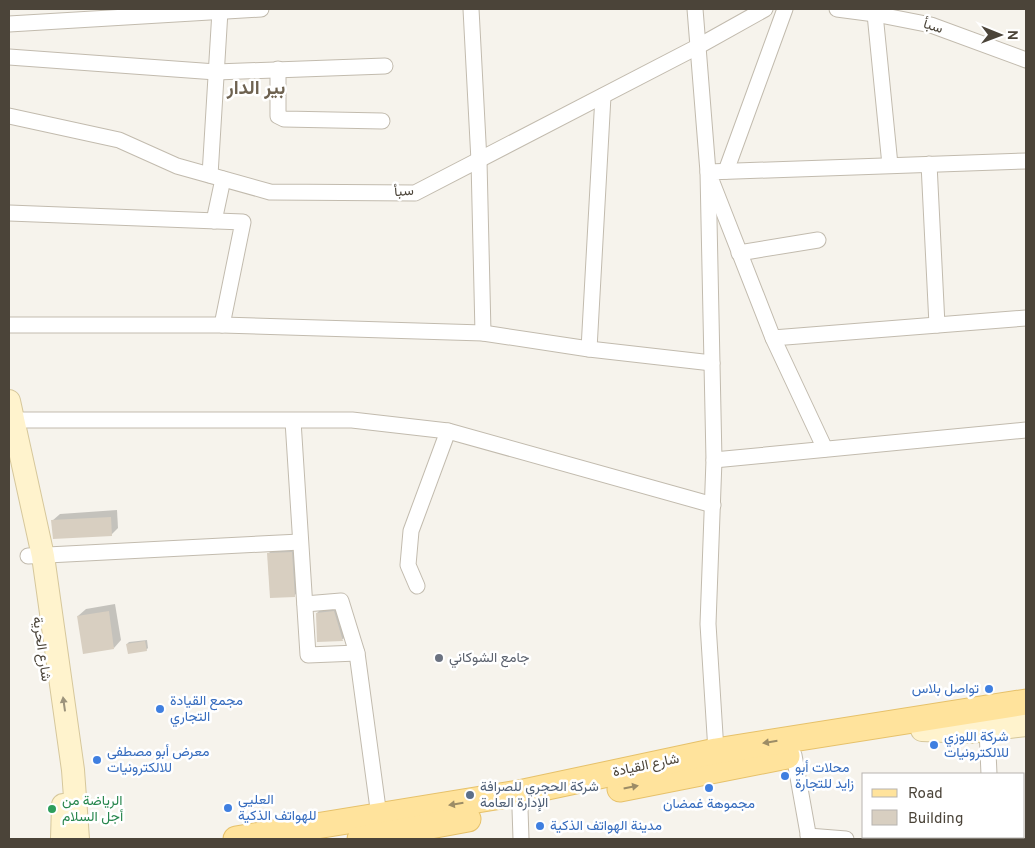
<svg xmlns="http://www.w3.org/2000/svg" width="1035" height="848" font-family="Overpass,Vazirmatn,sans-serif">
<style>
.shadow{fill:#0003}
.building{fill:#d8cfc1}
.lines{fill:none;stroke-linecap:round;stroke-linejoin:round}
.street-casing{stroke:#c2bbae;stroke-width:17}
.secondary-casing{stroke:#d6c79b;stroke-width:24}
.primary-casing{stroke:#e6c16a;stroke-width:27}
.street{stroke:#fff;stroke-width:15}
.secondary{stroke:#fff3cd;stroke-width:22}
.primary{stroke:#ffe39c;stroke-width:25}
.oneway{fill:#9c937c}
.oneway2{fill:#9c8c66}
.worship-dot{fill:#6b7280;stroke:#fff;stroke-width:2}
.shop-dot{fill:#3f7fe0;stroke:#fff;stroke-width:2}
.service-dot{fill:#5c6f8a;stroke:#fff;stroke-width:2}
.leisure-dot{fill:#2e9e5b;stroke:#fff;stroke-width:2}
.labels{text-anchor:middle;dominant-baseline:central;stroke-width:5;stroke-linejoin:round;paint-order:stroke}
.street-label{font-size:14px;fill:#4b4439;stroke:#fff}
.worship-label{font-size:14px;fill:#5b616d;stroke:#fff;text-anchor:start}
.shop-label{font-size:14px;fill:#366cbe;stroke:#fff;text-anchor:start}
.service-label{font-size:14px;fill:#4e5e75;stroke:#fff;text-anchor:start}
.leisure-label{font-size:14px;fill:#27864d;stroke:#fff;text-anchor:start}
.district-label{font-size:19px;font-weight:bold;fill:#6e6250;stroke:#fff}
</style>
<rect width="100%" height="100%" fill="#f6f3ec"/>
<g class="shadow">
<polygon points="117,510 118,528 111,535 52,521 60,514"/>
<polygon points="299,545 301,588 294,596 268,554 276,546"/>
<polygon points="115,604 121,640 114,648 78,616 86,609"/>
<polygon points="341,604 350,632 343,639 318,641 317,613 324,606"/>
<polygon points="147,640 148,648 146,650 127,644 129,642"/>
</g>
<g class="building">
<polygon points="111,517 112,536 53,539 51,520"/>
<polygon points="292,552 295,597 270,598 267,553"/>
<polygon points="109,611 114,649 83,654 77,616"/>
<polygon points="334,611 343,641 317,642 316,613"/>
<polygon points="145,641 147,651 128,654 126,644"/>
</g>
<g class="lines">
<g class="street-casing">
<g id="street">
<polyline points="471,9 479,161 483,333"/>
<polyline points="695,9 708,172 714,460 708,624 716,751"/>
<polyline points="837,9 875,14 931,25 1026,60"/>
<polyline points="875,14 890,165"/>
<polyline points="9,24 261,9"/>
<polyline points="9,57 216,72 385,66"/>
<polyline points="278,69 278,116 284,119 382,121"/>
<polyline points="9,116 119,140 177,166 270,192 415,193 697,47 765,9"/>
<polyline points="929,164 937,325"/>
<polyline points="726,171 785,9"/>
<polyline points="210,175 220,11"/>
<polyline points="9,213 243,222 222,325"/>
<polyline points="214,221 223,179"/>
<polyline points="739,253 818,240"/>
<polyline points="9,325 222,325 483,333 589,349 712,363"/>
<polyline points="773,338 1026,318"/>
<polyline points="589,349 603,96"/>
<polyline points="14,420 352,420 448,431 713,505"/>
<polyline points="293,421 308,655 357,653"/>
<polyline points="825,449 773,338 708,172 1026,161"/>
<polyline points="714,460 1026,430"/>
<polyline points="28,556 300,542"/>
<polyline points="417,586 408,565 411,531 448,431"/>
<polyline points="305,604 341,601 357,653 379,816"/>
<polyline points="987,730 989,774"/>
<polyline points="794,755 809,839"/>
<polyline points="520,809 521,839"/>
<polyline points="808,836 846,839"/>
<polyline points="993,837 993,839"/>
</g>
</g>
<g class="secondary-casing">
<g id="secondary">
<polyline points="9,401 43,556 73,770 78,839"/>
<polyline points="922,730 970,732 1026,725"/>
<polyline points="62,839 63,805"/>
</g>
</g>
<g class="primary-casing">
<g id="primary">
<polyline points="620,789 787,756"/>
<polyline points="236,839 519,793 716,751 1026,702"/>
<polyline points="360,839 468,819"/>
</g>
</g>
<use href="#street" class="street"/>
<use href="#secondary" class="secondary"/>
<use href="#primary" class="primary"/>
</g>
<defs><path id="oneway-solid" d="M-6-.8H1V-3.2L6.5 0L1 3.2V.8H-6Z" transform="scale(1.25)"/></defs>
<use class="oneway" href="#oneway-solid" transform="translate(64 704) rotate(-98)"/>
<g class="oneway2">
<use href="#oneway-solid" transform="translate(770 742) rotate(171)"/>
<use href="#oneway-solid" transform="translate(631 787) rotate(-11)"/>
<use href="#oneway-solid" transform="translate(456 804) rotate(171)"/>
</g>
<circle class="worship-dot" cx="439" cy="658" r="5"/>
<g class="shop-dot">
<circle cx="989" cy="689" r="5"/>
<circle cx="160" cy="709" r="5"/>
<circle cx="934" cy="745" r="5"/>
<circle cx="97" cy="760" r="5"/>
<circle cx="785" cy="776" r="5"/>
<circle cx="709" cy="788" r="5"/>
<circle cx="228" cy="808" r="5"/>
<circle cx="540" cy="826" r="5"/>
</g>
<circle class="service-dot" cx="470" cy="795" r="5"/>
<circle class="leisure-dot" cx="52" cy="809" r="5"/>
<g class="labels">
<g class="street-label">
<text transform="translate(933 27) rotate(17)">سبأ</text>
<text transform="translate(404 192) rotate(-4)">سبأ</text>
<text transform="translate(41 649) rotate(82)">شارع الحرية</text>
<text transform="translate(646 766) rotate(-12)">شارع القيادة</text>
</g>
<g class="worship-label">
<text x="449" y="658">جامع الشوكاني</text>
</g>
<g class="shop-label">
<text x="979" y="689" text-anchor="end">تواصل بلاس</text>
<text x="170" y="701">مجمع القيادة<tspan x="170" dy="16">التجاري</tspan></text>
<text x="944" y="737">شركة اللوزي<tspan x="944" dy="16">للالكترونيات</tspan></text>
<text x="107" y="752">معرض أبو مصطفى<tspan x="107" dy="16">للالكترونيات</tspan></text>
<text x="795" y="768">محلات أبو<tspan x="795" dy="16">زايد للتجارة</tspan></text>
<text x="238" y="800">العليي<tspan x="238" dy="16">للهواتف الذكية</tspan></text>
<text x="709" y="804" text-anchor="middle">مجموهة غمضان</text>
<text x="550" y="826">مدينة الهواتف الذكية</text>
</g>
<g class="service-label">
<text x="480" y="787">شركة الحجري للصرافة<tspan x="480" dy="16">الإدارة العامة</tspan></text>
</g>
<g class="leisure-label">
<text x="62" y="801">الرياضة من<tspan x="62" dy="16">أجل السلام</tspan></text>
</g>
<g class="district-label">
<text x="256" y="89">بير الدار</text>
</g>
</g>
<rect width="1035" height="848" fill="none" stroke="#4b4439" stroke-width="20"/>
<rect x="862" y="773" width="162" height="65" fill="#ffffff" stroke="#b7b4b0"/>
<rect x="872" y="789" width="25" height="8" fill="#ffe39c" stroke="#b7b4b0"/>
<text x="908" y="798" font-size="15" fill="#4b4439">Road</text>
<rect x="872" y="810" width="25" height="15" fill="#d8cfc1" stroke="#b7b4b0"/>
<text x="908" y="823" font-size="15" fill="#4b4439">Building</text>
<g transform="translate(1000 35) rotate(91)" stroke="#ffffff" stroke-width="4" paint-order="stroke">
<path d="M0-4L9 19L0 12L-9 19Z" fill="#4b4439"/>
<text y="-8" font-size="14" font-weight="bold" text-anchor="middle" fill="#4b4439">N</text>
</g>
</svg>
